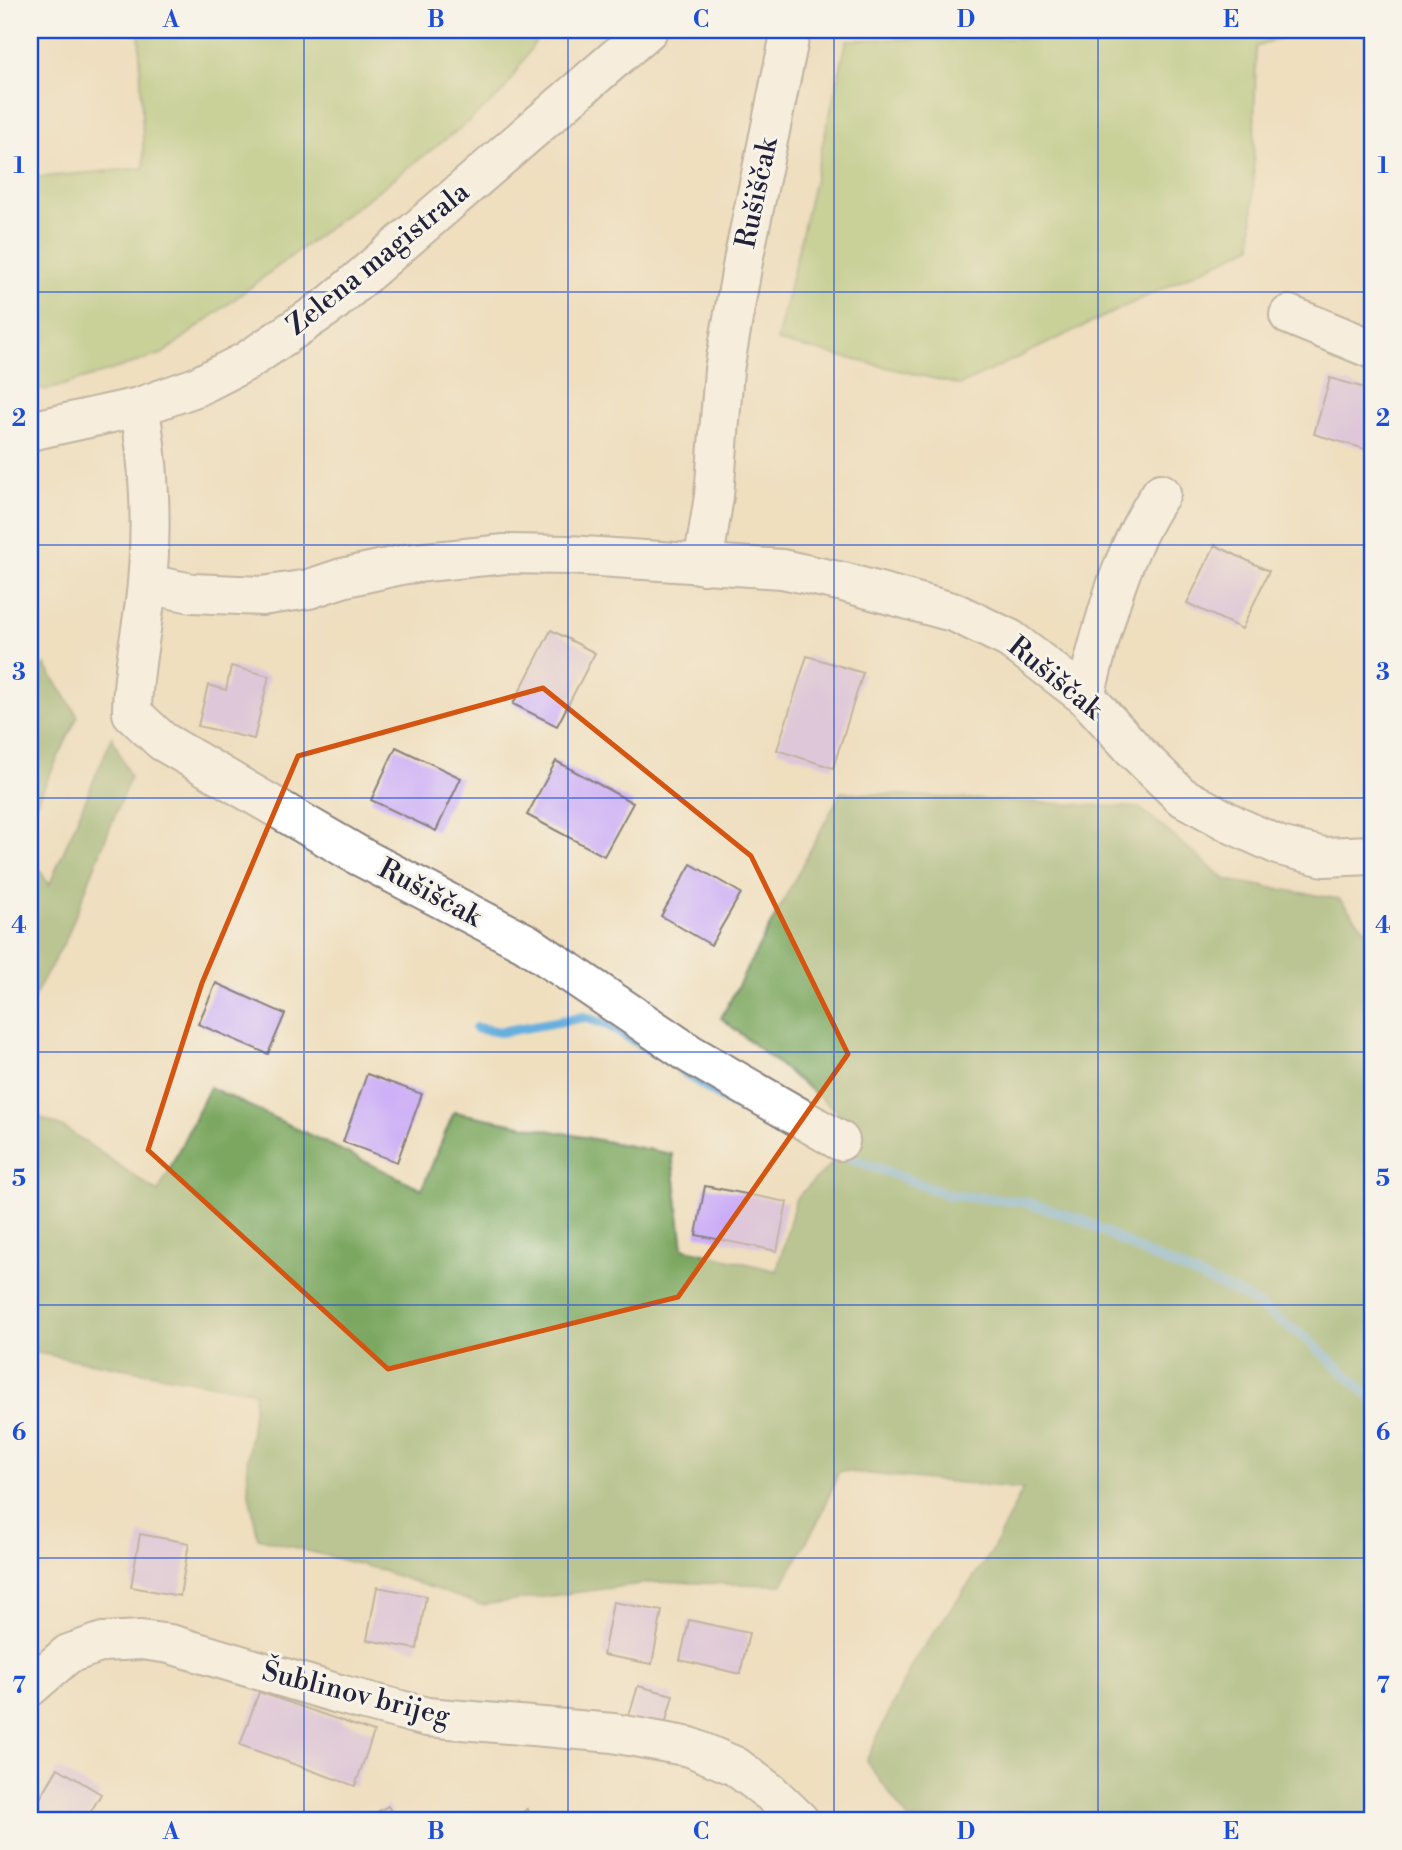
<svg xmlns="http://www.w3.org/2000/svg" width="1402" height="1850" font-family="'Libre Bodoni',serif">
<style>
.green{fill:#9bc16c;stroke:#5e7254;stroke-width:2}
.forest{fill:#7ca760;stroke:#4f644e;stroke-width:2}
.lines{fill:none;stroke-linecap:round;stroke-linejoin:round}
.stream{stroke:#66afde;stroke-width:10}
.building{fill:#caacf8}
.minor-casing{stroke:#88807d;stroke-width:42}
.minor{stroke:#fff;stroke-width:38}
.marked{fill:none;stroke:#d45411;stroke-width:5;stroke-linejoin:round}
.grid{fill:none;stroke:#1d4ed8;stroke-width:2;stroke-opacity:0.55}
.labels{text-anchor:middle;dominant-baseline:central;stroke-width:6;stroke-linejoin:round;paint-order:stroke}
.street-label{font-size:28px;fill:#22223b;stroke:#f7f3e8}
.neatline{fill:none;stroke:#1d4ed8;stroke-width:2.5}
.grid-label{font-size:23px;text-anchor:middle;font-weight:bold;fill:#1d4ed8}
</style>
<rect width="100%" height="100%" fill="#f7f3e8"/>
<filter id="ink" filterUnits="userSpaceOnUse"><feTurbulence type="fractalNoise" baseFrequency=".0143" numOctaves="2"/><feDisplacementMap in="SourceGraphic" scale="14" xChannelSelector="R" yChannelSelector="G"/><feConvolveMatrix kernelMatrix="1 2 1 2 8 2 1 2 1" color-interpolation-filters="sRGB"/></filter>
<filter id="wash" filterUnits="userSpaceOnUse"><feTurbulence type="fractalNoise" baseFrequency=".00686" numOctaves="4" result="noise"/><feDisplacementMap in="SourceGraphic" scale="28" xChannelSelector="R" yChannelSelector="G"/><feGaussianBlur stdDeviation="1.57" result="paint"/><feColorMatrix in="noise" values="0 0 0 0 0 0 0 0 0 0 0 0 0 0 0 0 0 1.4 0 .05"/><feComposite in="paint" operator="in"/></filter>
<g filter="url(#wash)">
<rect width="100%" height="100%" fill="#efdfbf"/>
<g class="green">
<polygon points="139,30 543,30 503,92 467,123 162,354 51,389 30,390 30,178 144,168"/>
<polygon points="1048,30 1302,30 1256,47 1252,246 960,385 777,341 847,40 1040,38"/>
</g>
<g class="forest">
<polygon points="45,665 78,716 30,816 30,689"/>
<polygon points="112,737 130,777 66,939 30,1004 30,852 49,886"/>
<polygon points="841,792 1140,808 1226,880 1339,899 1372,937 1372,1820 909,1820 866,1761 913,1662 992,1551 1023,1489 839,1471 821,1516 782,1585 656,1582 481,1605 377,1569 258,1538 249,1494 247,1465 255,1392 38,1353 30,1341 30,1113 66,1129 158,1192 210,1087 422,1189 454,1112 672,1154 683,1248 777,1271 796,1198 864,1133 721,1018"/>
</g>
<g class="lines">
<g class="stream">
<polyline points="476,1028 501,1032 584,1017 606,1024 655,1053"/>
<polyline points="680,1069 730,1103 784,1130"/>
<polyline points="837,1153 949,1195 1025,1202 1082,1220 1145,1253 1244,1296 1307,1339 1372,1398"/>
</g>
</g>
<g id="blocks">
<g class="building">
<polygon points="1330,378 1372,390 1372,451 1314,434"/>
<polygon points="1215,545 1269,571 1242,629 1187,603"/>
<polygon points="551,630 595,653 557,726 513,704"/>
<polygon points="807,656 863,673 833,768 777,750"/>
<polygon points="231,666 269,676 254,739 198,726 208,685 226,690"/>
<polygon points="396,747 461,778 436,831 371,800"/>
<polygon points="556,761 633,803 604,856 527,815"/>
<polygon points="691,864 741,893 711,945 661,916"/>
<polygon points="216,983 285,1014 268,1054 198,1024"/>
<polygon points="367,1074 422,1094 397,1162 343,1142"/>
<polygon points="705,1186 787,1202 777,1251 696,1235"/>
<polygon points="140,1534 189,1543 180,1596 131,1587"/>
<polygon points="377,1587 426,1596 417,1649 367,1640"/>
<polygon points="613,1602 662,1611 652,1664 603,1655"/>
<polygon points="689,1620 749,1633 740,1674 680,1660"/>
<polygon points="638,1686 673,1695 664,1729 628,1719"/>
<polygon points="259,1692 374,1732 355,1786 240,1745"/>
<polygon points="58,1768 101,1794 86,1820 50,1820 33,1810"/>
<polygon points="388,1806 396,1820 362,1820"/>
<polygon points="527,1809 536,1820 513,1820"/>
</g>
</g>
</g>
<g filter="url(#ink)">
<use href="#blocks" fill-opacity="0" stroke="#88807d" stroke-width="2"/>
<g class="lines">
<g class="minor-casing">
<g id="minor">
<polyline points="1289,315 1372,349"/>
<path d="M139,407C150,460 152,529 147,584C143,628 132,669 132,713L162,741L361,857L526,943L690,1054L840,1141"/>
<polyline points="30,431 139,407 196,387 247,361 330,305 648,30"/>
<polyline points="703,565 714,496 724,370 744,256 791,30"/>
<polyline points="147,584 192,593 262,596 309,589 342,578 406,564 505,554 569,555 782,569 843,582 956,613 1010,639 1085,696 1137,753 1181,796 1236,826 1280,846 1324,857 1372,855"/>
<path d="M1085,696C1103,626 1120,553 1161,493"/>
<polyline points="30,1687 68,1654 103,1642 141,1640 170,1644 339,1694 427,1717 613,1733 690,1747 735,1766 771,1793 799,1820"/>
</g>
</g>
<use href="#minor" class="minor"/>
</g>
</g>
<path d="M0 0H1402V1850H0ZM543,688L751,856L848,1054L678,1297L388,1369L148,1150L202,983L298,756Z" fill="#efdfbf" fill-opacity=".55" fill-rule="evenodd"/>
<path class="marked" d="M543,688L751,856L848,1054L678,1297L388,1369L148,1150L202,983L298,756Z"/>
<path class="grid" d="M304,30V1820M568,30V1820M834,30V1820M1098,30V1820M30,292H1372M30,545H1372M30,798H1372M30,1052H1372M30,1305H1372M30,1558H1372"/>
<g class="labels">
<g class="street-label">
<text transform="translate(757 193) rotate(-78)">Rušiščak</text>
<text transform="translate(378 259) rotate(-39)">Zelena magistrala</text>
<text transform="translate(1055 678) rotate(39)">Rušiščak</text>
<text transform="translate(430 893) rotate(28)">Rušiščak</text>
<text transform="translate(356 1694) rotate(14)">Šublinov brijeg</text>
</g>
</g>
<rect width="1402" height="1850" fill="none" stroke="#f7f3e8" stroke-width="77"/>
<rect x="38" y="38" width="1326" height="1774" class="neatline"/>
<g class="grid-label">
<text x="171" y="27">A</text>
<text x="436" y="27">B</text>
<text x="701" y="27">C</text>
<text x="966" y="27">D</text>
<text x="1231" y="27">E</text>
<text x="19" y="173">1</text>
<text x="1383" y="173">1</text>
<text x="19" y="426">2</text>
<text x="1383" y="426">2</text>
<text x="19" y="680">3</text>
<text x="1383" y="680">3</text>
<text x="19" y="933">4</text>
<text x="1383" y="933">4</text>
<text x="19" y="1186">5</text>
<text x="1383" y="1186">5</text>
<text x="19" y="1440">6</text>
<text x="1383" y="1440">6</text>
<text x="19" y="1693">7</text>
<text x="1383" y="1693">7</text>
<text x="171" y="1839">A</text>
<text x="436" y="1839">B</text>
<text x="701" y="1839">C</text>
<text x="966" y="1839">D</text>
<text x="1231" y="1839">E</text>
</g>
</svg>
